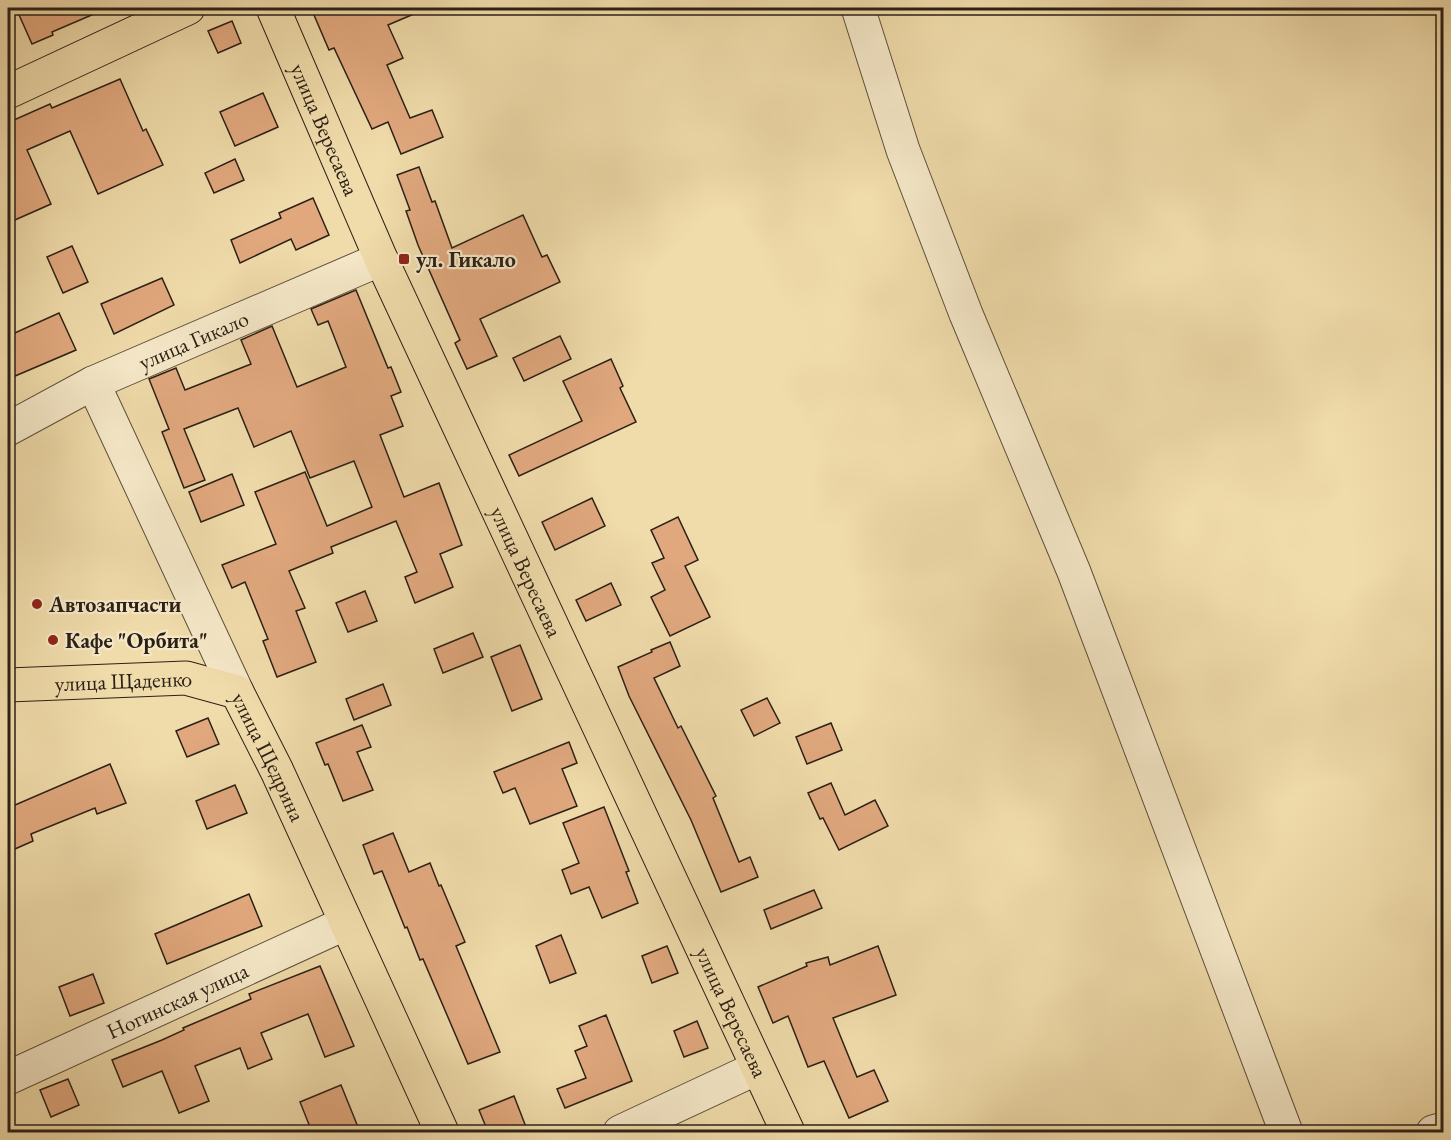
<svg xmlns="http://www.w3.org/2000/svg" width="1451" height="1140" font-family="'EB Garamond',serif">
<style>
.building{fill:#e1a87e;stroke:#2b2016;stroke-width:1.5}
.lines{fill:none;stroke-linecap:round;stroke-linejoin:round}
.minor-casing{stroke:#5c4f3b;stroke-width:35}
.major-casing{stroke:#2b2016;stroke-width:35}
.minor{stroke:#f5e8c8;stroke-width:33}
.major{stroke:#f0dbaa;stroke-width:33}
.poi-dot{fill:#8f2418;stroke:#f5e8c8;stroke-width:2}
.labels{text-anchor:middle;dominant-baseline:central;stroke-width:4.5;stroke-linejoin:round;paint-order:stroke}
.street-label{font-size:22px;fill:#2b2016;stroke:#f5e8c8}
.poi-label{font-size:22px;font-weight:bold;fill:#2b2016;stroke:#f5e8c8;text-anchor:start}
</style>
<rect width="100%" height="100%" fill="#f0dbaa"/>
<filter id="stains"><feTurbulence type="fractalNoise" baseFrequency=".00333" numOctaves="4"/><feColorMatrix values="0 0 0 0 .2 0 0 0 0 .09 0 0 0 0 .02 0 0 0 .5 -.17"/></filter>
<radialGradient id="worn" r=".72"><stop offset=".6" stop-color="#630" stop-opacity="0"/><stop offset="1" stop-color="#630" stop-opacity=".3"/></radialGradient>
<g class="building">
<polygon points="16,8 108,8 52,32 53,35 32,44"/>
<polygon points="311,8 428,8 388,25 403,58 387,65 410,118 432,110 443,137 401,154 388,122 372,129 334,48 329,50"/>
<polygon points="232,21 241,43 218,53 208,31"/>
<polygon points="120,79 143,131 146,129 163,165 98,194 70,131 27,150 51,204 8,223 8,111 10,110 14,120 50,104 52,108"/>
<polygon points="263,93 278,127 235,146 220,112"/>
<polygon points="235,159 244,180 214,193 205,173"/>
<polygon points="419,167 432,202 435,201 452,248 523,215 542,257 547,255 560,282 480,319 497,356 467,369 455,343 460,340 418,245 406,211 410,210 397,175"/>
<polygon points="313,198 329,235 296,250 291,239 240,263 231,240 281,218 279,213"/>
<polygon points="72,246 88,282 63,293 47,257"/>
<polygon points="162,278 174,305 114,334 101,304"/>
<polygon points="356,290 388,368 391,367 401,392 391,396 403,426 380,435 404,497 439,483 462,545 440,554 453,587 415,603 405,577 417,572 396,521 331,547 333,553 289,571 305,608 296,611 316,662 277,677 263,641 268,639 245,582 232,588 222,565 276,544 255,492 305,472 327,526 372,507 354,461 310,478 291,431 254,447 238,408 184,429 205,480 184,488 162,432 169,429 149,379 176,368 185,390 251,364 241,340 272,326 297,387 346,367 328,321 318,325 311,309"/>
<polygon points="59,313 76,350 8,379 8,336"/>
<polygon points="560,336 571,359 524,381 513,358"/>
<polygon points="611,359 623,386 620,388 636,422 519,476 509,455 582,421 563,381"/>
<polygon points="232,474 244,505 201,522 189,492"/>
<polygon points="592,498 605,526 555,550 542,522"/>
<polygon points="678,517 698,560 685,566 710,617 670,636 651,597 665,590 652,563 664,558 651,530"/>
<polygon points="611,583 621,605 586,621 576,600"/>
<polygon points="365,591 377,621 348,632 336,603"/>
<polygon points="473,633 483,657 443,673 434,649"/>
<polygon points="670,642 680,666 654,678 678,728 681,726 716,796 713,798 739,862 750,857 758,877 721,892 691,820 629,696 618,667 652,652 651,650"/>
<polygon points="520,645 542,699 512,711 491,657"/>
<polygon points="383,684 391,705 354,720 346,699"/>
<polygon points="767,698 780,723 754,736 741,710"/>
<polygon points="208,718 219,744 187,757 176,731"/>
<polygon points="831,723 842,750 807,764 796,737"/>
<polygon points="362,725 371,747 357,752 373,790 343,801 328,764 325,765 316,743"/>
<polygon points="569,742 577,763 562,769 577,806 530,824 515,788 503,793 494,772"/>
<polygon points="110,764 126,803 97,814 95,808 31,834 33,841 8,852 8,808"/>
<polygon points="831,783 845,815 875,800 888,826 839,850 823,818 820,819 808,793"/>
<polygon points="235,785 247,813 207,829 196,801"/>
<polygon points="604,807 629,871 626,872 638,903 602,918 589,887 571,894 562,870 579,863 563,823"/>
<polygon points="393,833 409,872 430,863 439,886 441,885 465,942 456,946 500,1052 468,1064 423,959 420,960 407,927 405,928 382,871 374,874 363,845"/>
<polygon points="814,890 822,908 771,929 764,910"/>
<polygon points="249,894 262,926 167,964 155,934"/>
<polygon points="561,935 576,973 550,983 536,946"/>
<polygon points="667,946 678,973 652,983 642,956"/>
<polygon points="878,946 896,995 833,1018 857,1077 874,1070 888,1101 849,1118 824,1061 808,1067 788,1016 773,1023 758,987 807,966 806,963 828,957 830,965"/>
<polygon points="320,966 354,1046 325,1057 308,1014 261,1033 272,1059 248,1069 240,1048 195,1066 209,1101 179,1113 162,1071 123,1087 112,1060 162,1040 184,1030 183,1028 251,999 249,994"/>
<polygon points="93,974 104,1003 70,1016 59,987"/>
<polygon points="606,1015 632,1081 565,1108 557,1089 586,1078 575,1051 587,1046 579,1026"/>
<polygon points="697,1021 708,1048 684,1057 674,1031"/>
<polygon points="68,1079 79,1105 51,1117 40,1090"/>
<polygon points="341,1085 360,1132 312,1132 300,1102"/>
<polygon points="514,1096 526,1127 513,1132 488,1132 479,1110"/>
</g>
<g class="lines">
<g class="minor-casing">
<g id="minor">
<polyline points="858,8 903,150 966,314 1074,572 1286,1132"/>
<polyline points="93,383 237,692"/>
<path id="s1" d="M8,429L93,383L381,259"/>
<path id="s2" d="M8,1078L346,923"/>
<polyline points="620,1132 757,1068"/>
<polyline points="1433,1132 1444,1129"/>
</g>
</g>
<g class="major-casing">
<g id="major">
<path id="s3" d="M273,8L381,259L788,1132"/>
<polyline points="8,92 188,8"/>
<path id="s4" d="M8,685L186,678L237,692L277,771L442,1132"/>
</g>
</g>
<use href="#minor" class="minor"/>
<use href="#major" class="major"/>
</g>
<g class="poi-dot">
<rect x="398" y="253" width="12" height="12" rx="3"/>
<circle cx="37" cy="604" r="6"/>
<circle cx="53" cy="640" r="6"/>
</g>
<g class="labels">
<g class="street-label">
<text stroke="none"><textPath href="#s3" startOffset="132">улица Вересаева</textPath></text>
<text stroke="none"><textPath href="#s1" startOffset="206">улица Гикало</textPath></text>
<text stroke="none"><textPath href="#s3" startOffset="618">улица Вересаева</textPath></text>
<text stroke="none"><textPath href="#s4" startOffset="116">улица Щаденко</textPath></text>
<text stroke="none"><textPath href="#s4" startOffset="303">улица Щедрина</textPath></text>
<text stroke="none"><textPath href="#s2" startOffset="186">Ногинская улица</textPath></text>
<text stroke="none"><textPath href="#s3" startOffset="1104">улица Вересаева</textPath></text>
</g>
<g class="poi-label">
<text x="416" y="259">ул. Гикало</text>
<text x="49" y="604">Автозапчасти</text>
<text x="65" y="640">Кафе "Орбита"</text>
</g>
</g>
<rect width="1451" height="1140" fill="none" stroke="#f0dbaa" stroke-width="30"/>
<rect x="9" y="9" width="1433" height="1122" fill="none" stroke="#2b2016" stroke-width="3"/>
<rect x="15" y="15" width="1421" height="1110" fill="none" stroke="#2b2016" stroke-width="1.5"/>
<rect width="100%" height="100%" filter="url(#stains)"/>
<rect width="100%" height="100%" fill="url(#worn)"/>
</svg>
